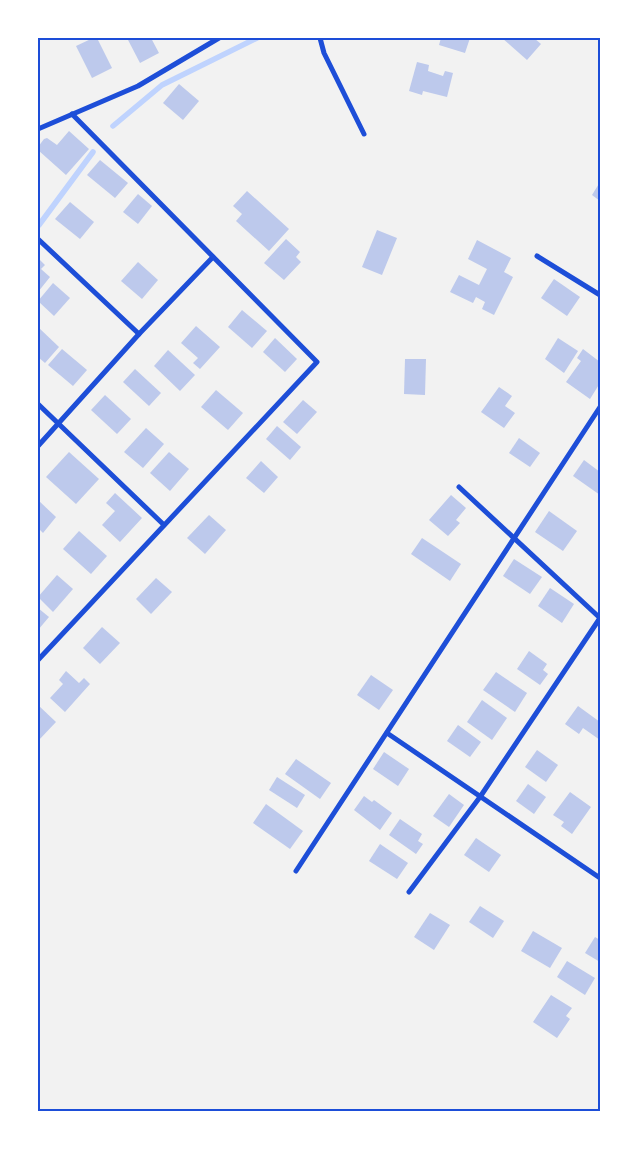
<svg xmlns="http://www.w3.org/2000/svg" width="638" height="1149" font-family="'DM Sans',sans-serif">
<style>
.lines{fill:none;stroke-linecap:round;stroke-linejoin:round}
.stream{stroke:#bfd3fe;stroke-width:5.5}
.building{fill:#bdc9ec}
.minor{stroke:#1d4ed8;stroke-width:5}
.neatline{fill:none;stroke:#1d4ed8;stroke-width:2}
</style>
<rect width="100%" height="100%" fill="#f2f2f2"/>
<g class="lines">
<g class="stream">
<polyline points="113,126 162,85 257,38"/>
<polyline points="39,225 93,152"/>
</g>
</g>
<g class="building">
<polygon points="93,38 97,38 112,68 92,78 76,46"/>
<polygon points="127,38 151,38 159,53 140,63"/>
<polygon points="441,38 470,38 465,53 439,45"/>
<polygon points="502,38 534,38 541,44 527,60"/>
<polygon points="417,62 429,65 428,71 443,76 445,71 453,73 447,97 423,91 422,95 409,91"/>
<polygon points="179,84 199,101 183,120 163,103"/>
<polygon points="69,131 89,149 66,175 38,150 38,147 44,139 47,138 57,145"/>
<polygon points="100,160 128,183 115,198 87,175"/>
<polygon points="600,182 600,201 592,195"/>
<polygon points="247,191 289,229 269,251 236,221 242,214 233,206"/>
<polygon points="138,194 152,206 138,224 123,212"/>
<polygon points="70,202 94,222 80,239 55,219"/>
<polygon points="377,230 397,238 382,275 362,267"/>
<polygon points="286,239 300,252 296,257 301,262 284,280 264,263"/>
<polygon points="477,240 511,258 504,272 513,277 494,315 482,309 485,302 476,297 473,303 450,292 459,275 479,285 487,269 468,259"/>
<polygon points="38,258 45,265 41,269 50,277 38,292"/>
<polygon points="138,262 158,280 142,299 121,281"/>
<polygon points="554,279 580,297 567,316 541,298"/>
<polygon points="53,283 70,298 54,316 38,301"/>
<polygon points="242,310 267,331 252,348 228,327"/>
<polygon points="196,326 220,347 200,369 193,363 198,358 181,343"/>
<polygon points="38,327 59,347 45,363 38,357"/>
<polygon points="275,338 297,359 285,372 263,352"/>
<polygon points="558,338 578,351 564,373 545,359"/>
<polygon points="62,349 87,370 73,386 48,365"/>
<polygon points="583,349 600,362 600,383 590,399 566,382 581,361 577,358"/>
<polygon points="168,350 195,375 180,391 154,366"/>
<polygon points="405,359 426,359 425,395 404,394"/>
<polygon points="135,369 161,393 149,406 123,382"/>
<polygon points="499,387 512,396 505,406 515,413 504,428 481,412"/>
<polygon points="216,390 243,413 228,430 201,407"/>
<polygon points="105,395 131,419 117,434 91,410"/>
<polygon points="303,400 317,412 297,434 283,422"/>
<polygon points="277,426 301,447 290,460 266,439"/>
<polygon points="146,428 164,444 143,468 124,452"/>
<polygon points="519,438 540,453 530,467 509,453"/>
<polygon points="69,452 99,479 76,504 46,477"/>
<polygon points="169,452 189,469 170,491 150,473"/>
<polygon points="584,460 600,472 600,495 573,476"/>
<polygon points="261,461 278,477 264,493 246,478"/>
<polygon points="115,493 142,518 120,542 102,525 115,511 106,503"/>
<polygon points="451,495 466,508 456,520 460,523 448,536 429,520"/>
<polygon points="38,500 56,517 43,533 38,528"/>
<polygon points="549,511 577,531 563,551 535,532"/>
<polygon points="209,515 226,530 205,554 187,538"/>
<polygon points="79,531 107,556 91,574 63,549"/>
<polygon points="422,538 461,564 450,581 411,554"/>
<polygon points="514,559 542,577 530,594 503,576"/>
<polygon points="57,575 73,589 53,612 38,597"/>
<polygon points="156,578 172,592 151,614 136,599"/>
<polygon points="550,588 574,604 562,623 538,606"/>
<polygon points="38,608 49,617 38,630"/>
<polygon points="102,627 120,643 100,664 83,648"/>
<polygon points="529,651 547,664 543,670 548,674 540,685 517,669"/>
<polygon points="66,671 79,683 84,678 90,684 65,712 50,698 63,684 59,680"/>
<polygon points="496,672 527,693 515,712 483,690"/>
<polygon points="371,675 393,690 379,710 357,695"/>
<polygon points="482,700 507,718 492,740 467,722"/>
<polygon points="38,705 56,722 38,741"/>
<polygon points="578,706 600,722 600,740 583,728 579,734 565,724"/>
<polygon points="458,725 481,742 470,757 447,741"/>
<polygon points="537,750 558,765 546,782 525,767"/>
<polygon points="384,752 409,769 398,786 373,769"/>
<polygon points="296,759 331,783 320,799 285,774"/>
<polygon points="277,777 305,795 297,808 269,790"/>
<polygon points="528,784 546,797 534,814 516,801"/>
<polygon points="570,792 591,807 572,834 561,826 564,822 553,815"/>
<polygon points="449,794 464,805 449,827 433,816"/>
<polygon points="364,796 372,802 374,800 392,813 380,830 354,810"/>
<polygon points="266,804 303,831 290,849 253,823"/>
<polygon points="400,819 422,834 418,841 423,844 416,854 389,835"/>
<polygon points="476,838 501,855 489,872 464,855"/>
<polygon points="380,844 408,863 397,879 369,861"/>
<polygon points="480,906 504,921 493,938 469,922"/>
<polygon points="430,913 450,925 434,950 414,937"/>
<polygon points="533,931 562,948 550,968 521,951"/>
<polygon points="595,937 600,940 600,962 585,953"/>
<polygon points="567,961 595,978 585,995 557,977"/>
<polygon points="551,995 572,1008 566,1016 570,1019 557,1038 533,1022"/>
</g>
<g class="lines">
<g class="minor">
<polyline points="320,38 324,53 364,134"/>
<polyline points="38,129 138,86 219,38"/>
<polyline points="38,239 139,334"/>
<polyline points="537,256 600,295"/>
<polyline points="38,404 164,525"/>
<polyline points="38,446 139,334 213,257"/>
<polyline points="459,487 600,618"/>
<polyline points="38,660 317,362 72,114"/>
<polyline points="387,733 600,878"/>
<polyline points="296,871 600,407"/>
<polyline points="409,892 480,797 600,618"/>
</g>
</g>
<rect width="638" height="1149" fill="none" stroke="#ffffff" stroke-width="78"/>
<rect x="39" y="39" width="560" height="1071" class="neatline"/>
</svg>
